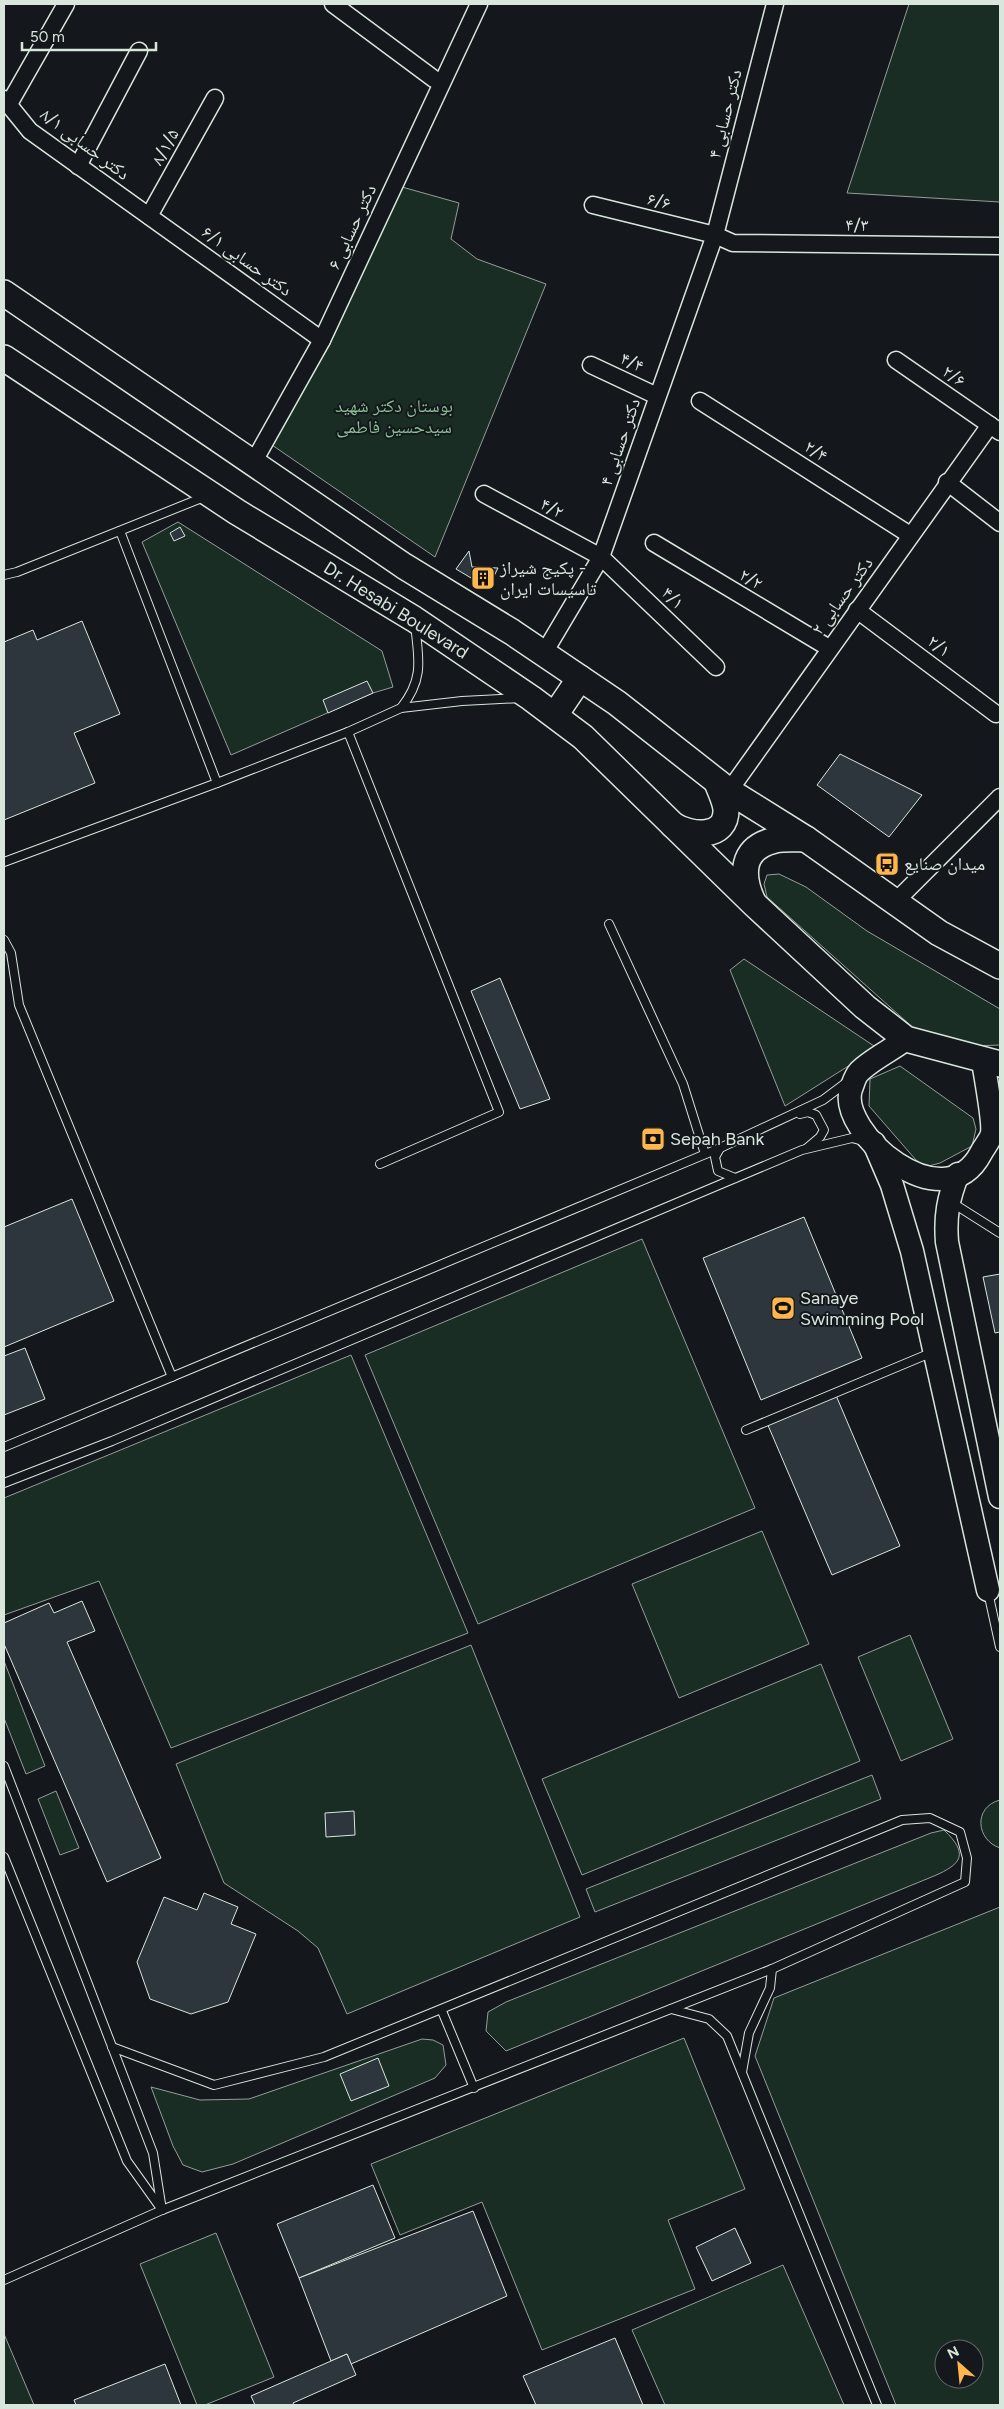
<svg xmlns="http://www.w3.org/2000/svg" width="1004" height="2409" font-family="Figtree,'Noto Naskh Arabic',sans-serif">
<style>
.green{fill:#1a2d24;stroke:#939e99;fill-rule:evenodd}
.building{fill:#2c363c;stroke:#d8e6dc}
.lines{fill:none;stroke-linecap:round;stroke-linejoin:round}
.lane-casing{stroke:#d8e6dc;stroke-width:10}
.street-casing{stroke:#d8e6dc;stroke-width:19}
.secondary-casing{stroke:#d8e6dc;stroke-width:25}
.primary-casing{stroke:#d8e6dc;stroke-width:28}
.lane{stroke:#14181c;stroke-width:8}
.street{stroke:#14181c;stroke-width:16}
.secondary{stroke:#14181c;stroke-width:22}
.primary{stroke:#14181c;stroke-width:25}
.labels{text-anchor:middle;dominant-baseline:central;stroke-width:4;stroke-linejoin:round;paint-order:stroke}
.street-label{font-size:18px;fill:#d8e6dc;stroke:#14181c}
.park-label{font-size:18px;fill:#8ac095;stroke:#14181c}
.poi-label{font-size:18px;fill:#d8e6dc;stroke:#14181c;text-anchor:start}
</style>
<rect width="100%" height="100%" fill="#14181c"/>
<g class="green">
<polygon points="909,4 1000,4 1000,202 847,193"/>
<polygon points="402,187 459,203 451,239 477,259 546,284 435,557 272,445 330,344"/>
<polygon points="178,522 382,651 393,687 373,693 231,755 142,542"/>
<polygon points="779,874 806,887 867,931 1000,1009 1000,1045 974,1046 918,1032 767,897 764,884 767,875"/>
<polygon points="744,959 877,1048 785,1106 730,970"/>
<polygon points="900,1066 973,1118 976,1129 972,1146 940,1163 925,1167 916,1160 869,1106 870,1079"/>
<polygon points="642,1239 755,1508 478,1624 365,1355"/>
<polygon points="351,1355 468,1633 171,1748 99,1581 4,1615 4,1498"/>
<polygon points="762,1531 809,1644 679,1698 632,1584"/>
<polygon points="910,1635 953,1739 901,1761 858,1657"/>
<polygon points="471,1645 580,1917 347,2014 318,1948 298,1931 224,1883 176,1764"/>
<polygon points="4,1661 45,1766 26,1774 4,1718"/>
<polygon points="821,1664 860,1761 582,1875 542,1779"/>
<polygon points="872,1775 881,1799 595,1912 586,1889"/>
<polygon points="56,1791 79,1848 60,1855 38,1799"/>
<path d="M1000,1800V1848C976,1840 973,1807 1000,1800Z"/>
<path d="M944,1830C969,1854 962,1864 934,1876L506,2051L486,2031L488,2012L506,2002L931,1833Z"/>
<path d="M1000,1907V2405H896L755,2056L774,1998ZM944,2349H974V2379H944Z"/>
<polygon points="684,2038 745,2189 668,2220 695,2289 542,2350 482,2202 400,2235 371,2164"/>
<polygon points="422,2039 433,2040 443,2045 446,2065 435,2078 233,2164 202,2172 183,2165 173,2146 151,2087 200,2100 249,2099"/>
<polygon points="216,2233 274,2377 205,2405 197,2405 140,2264"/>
<polygon points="783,2265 844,2405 665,2405 632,2330"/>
<polygon points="4,2334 34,2405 4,2405"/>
</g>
<g class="building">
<polygon points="180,527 185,536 174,541 170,533"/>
<polygon points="469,551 472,567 498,568 488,588 456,569"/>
<polygon points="82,621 120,714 74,733 95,783 4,820 4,642 33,630 37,640"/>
<polygon points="367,681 373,693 328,713 323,700"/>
<polygon points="840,754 922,795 889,837 817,785"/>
<polygon points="500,978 550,1099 520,1109 471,991"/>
<polygon points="72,1199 114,1301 4,1347 4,1227"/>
<polygon points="804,1217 862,1358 761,1400 703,1258"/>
<polygon points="1000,1274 1000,1332 995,1333 983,1277"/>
<polygon points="25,1348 45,1399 4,1415 4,1356"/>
<polygon points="835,1393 900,1546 832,1575 767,1423"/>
<polygon points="82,1601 95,1631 67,1642 161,1858 107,1882 4,1644 4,1623 49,1603 54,1613"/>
<polygon points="354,1811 355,1835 326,1837 325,1813"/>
<polygon points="204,1893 238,1907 231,1924 256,1934 228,2002 191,2014 150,1999 137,1962 164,1897 197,1910"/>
<polygon points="378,2058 389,2086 351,2101 340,2074"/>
<polygon points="373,2185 395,2238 299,2278 277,2224"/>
<polygon points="473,2211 507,2296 351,2364 347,2354 331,2361 299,2278"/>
<polygon points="735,2228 751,2263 712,2281 696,2247"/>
<polygon points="615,2338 643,2405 536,2405 523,2376"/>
<polygon points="347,2354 356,2375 293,2403 294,2405 255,2405 251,2396"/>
<polygon points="165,2364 181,2405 76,2405 74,2400"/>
</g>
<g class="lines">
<g class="lane-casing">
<g id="lane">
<polyline points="120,531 217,783"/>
<polyline points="4,575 17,572 204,497"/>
<path d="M401,708C424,679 419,660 415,625"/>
<polyline points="348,732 499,1112 380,1164"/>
<polyline points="4,862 217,783 348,732 401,708 462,701 520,698"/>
<polyline points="609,924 683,1084 705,1154"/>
<polyline points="4,940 11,953 19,1005 172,1377"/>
<polyline points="800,1114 808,1112 816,1115 824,1130 820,1137 807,1148"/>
<polyline points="720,1148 715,1157 718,1171 735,1178"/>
<polyline points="951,1202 1000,1233"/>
<polyline points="746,1430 933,1352"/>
<polyline points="4,1447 720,1148 823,1100 847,1082"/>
<polyline points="4,1483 112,1441 802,1150 852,1138 863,1141"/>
<polyline points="988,1592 1000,1647"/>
<polyline points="4,1766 153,2153 162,2210 127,2161 4,1857"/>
<polyline points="671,2009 709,2019 727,2036 877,2405"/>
<polyline points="442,2011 474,2088"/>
<polyline points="742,2072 749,2033 770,1988 772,1969"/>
<polyline points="4,2280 162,2210 772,1969 965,1882 967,1858 960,1832 930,1818 902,1820 324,2057 214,2085 112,2047"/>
</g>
</g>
<g class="street-casing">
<g id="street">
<polyline points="333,4 434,79"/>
<polyline points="4,99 30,131 322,340"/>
<polyline points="9,104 66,4"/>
<polyline points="78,166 139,51"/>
<polyline points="593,205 715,235 733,243 1000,246"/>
<polyline points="149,216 215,98"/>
<polyline points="896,360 1000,432"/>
<polyline points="591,365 657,396"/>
<polyline points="700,401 910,535"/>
<polyline points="253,463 322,340 479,4"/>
<polyline points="947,482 1000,523"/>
<polyline points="484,494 601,557 716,667"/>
<polyline points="654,543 829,648"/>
<polyline points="857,610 996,714"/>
<polyline points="544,653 601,557 715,235 775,4"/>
<polyline points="729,791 990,425"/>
<polyline points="894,903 1000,797"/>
</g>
</g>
<g class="secondary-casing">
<g id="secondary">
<path d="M906,1039C893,1049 869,1061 859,1072C855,1076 853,1084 851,1089C837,1132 944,1224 981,1153C984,1147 991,1139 992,1133C994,1122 985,1075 983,1061"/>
<polyline points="874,1143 892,1185 912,1251 988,1590"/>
<path d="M958,1174C948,1198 945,1217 947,1242L1000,1497"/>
</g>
</g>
<g class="primary-casing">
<g id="primary">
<polyline points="4,293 404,566 512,632 617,703 729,791 806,839 939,933 1000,966"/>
<polyline points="4,358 237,512 414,619 531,698 583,737 754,904 865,1007 906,1039 1000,1064"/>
<polyline points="555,715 580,678"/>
<path d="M673,825C690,836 727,840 726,809C725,800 720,791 717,782"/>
<path d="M753,902C741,876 740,848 775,840C785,838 796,839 806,839"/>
</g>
</g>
<use href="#lane" class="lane"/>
<use href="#street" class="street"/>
<use href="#secondary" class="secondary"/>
<use href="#primary" class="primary"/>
</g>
<defs>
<g id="building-square" transform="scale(1.25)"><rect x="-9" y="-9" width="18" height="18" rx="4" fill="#ffb74d" stroke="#14181c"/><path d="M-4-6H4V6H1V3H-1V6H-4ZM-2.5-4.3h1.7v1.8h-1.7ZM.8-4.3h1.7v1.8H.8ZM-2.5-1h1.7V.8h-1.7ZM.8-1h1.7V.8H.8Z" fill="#111"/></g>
<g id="bus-square" transform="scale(1.25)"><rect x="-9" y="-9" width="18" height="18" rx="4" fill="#ffb74d" stroke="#14181c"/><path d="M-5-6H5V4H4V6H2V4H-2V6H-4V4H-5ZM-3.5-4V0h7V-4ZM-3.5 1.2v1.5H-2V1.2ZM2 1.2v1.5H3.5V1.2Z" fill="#111"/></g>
<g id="bank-square" transform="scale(1.25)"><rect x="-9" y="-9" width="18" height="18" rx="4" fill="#ffb74d" stroke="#14181c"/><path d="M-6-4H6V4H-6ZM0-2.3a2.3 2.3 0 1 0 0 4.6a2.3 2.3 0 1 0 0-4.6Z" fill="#111"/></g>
<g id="stadium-square" transform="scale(1.25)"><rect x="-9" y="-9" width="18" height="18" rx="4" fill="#ffb74d" stroke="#14181c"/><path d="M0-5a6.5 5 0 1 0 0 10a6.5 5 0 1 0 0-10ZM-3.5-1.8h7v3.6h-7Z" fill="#111"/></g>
</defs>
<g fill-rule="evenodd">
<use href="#building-square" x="483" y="578"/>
<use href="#bus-square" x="887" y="864"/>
<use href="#bank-square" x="653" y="1139"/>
<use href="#stadium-square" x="783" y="1308"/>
</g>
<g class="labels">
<g class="street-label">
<text transform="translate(725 114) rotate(-76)">۴ دکتر حسابی</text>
<text transform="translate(85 144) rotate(37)">۸/۱ دکتر حسابی</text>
<text transform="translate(165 147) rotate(-61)">۸/۱/۵</text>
<text transform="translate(659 201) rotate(14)">۶/۶</text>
<text transform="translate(857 225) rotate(1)">۴/۳</text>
<text transform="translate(352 227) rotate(-65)">۶ دکتر حسابی</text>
<text transform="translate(247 261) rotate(36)">۶/۱ دکتر حسابی</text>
<text transform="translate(632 362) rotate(25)">۴/۴</text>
<text transform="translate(954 376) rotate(35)">۲/۶</text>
<text transform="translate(620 442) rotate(-71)">دکتر حسابی ۴</text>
<text transform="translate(816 451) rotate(33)">۲/۴</text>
<text transform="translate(552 508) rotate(28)">۴/۲</text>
<text transform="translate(751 579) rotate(31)">۲/۲</text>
<text transform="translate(842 596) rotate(-54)">دکتر حسابی ۲</text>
<text transform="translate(673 598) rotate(44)">۴/۱</text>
<text transform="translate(396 610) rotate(32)">Dr. Hesabi Boulevard</text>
<text transform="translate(939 646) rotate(37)">۲/۱</text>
</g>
<g class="park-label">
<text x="394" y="406">بوستان دکتر شهید<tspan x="394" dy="21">سیدحسین فاطمی</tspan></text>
</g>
<g class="poi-label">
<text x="500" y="568">پکیج شیراز -<tspan x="500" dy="21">تاسیسات ایران</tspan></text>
<text x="904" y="864">میدان صنایع</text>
<text x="670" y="1139">Sepah Bank</text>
<text x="800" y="1298">Sanaye<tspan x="800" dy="21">Swimming Pool</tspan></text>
</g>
</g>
<rect width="1004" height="2409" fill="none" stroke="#d8e6dc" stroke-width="10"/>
<g transform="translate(959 2364) rotate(333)"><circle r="24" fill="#14181c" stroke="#626a69"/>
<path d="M0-4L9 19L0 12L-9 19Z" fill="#ffb74d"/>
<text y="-8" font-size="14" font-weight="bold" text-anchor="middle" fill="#d8e6dc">N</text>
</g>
<path d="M22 42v8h134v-8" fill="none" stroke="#d8e6dc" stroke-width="2.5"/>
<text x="30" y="42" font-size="15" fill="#d8e6dc" stroke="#14181c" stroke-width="4" paint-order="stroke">50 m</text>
</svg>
